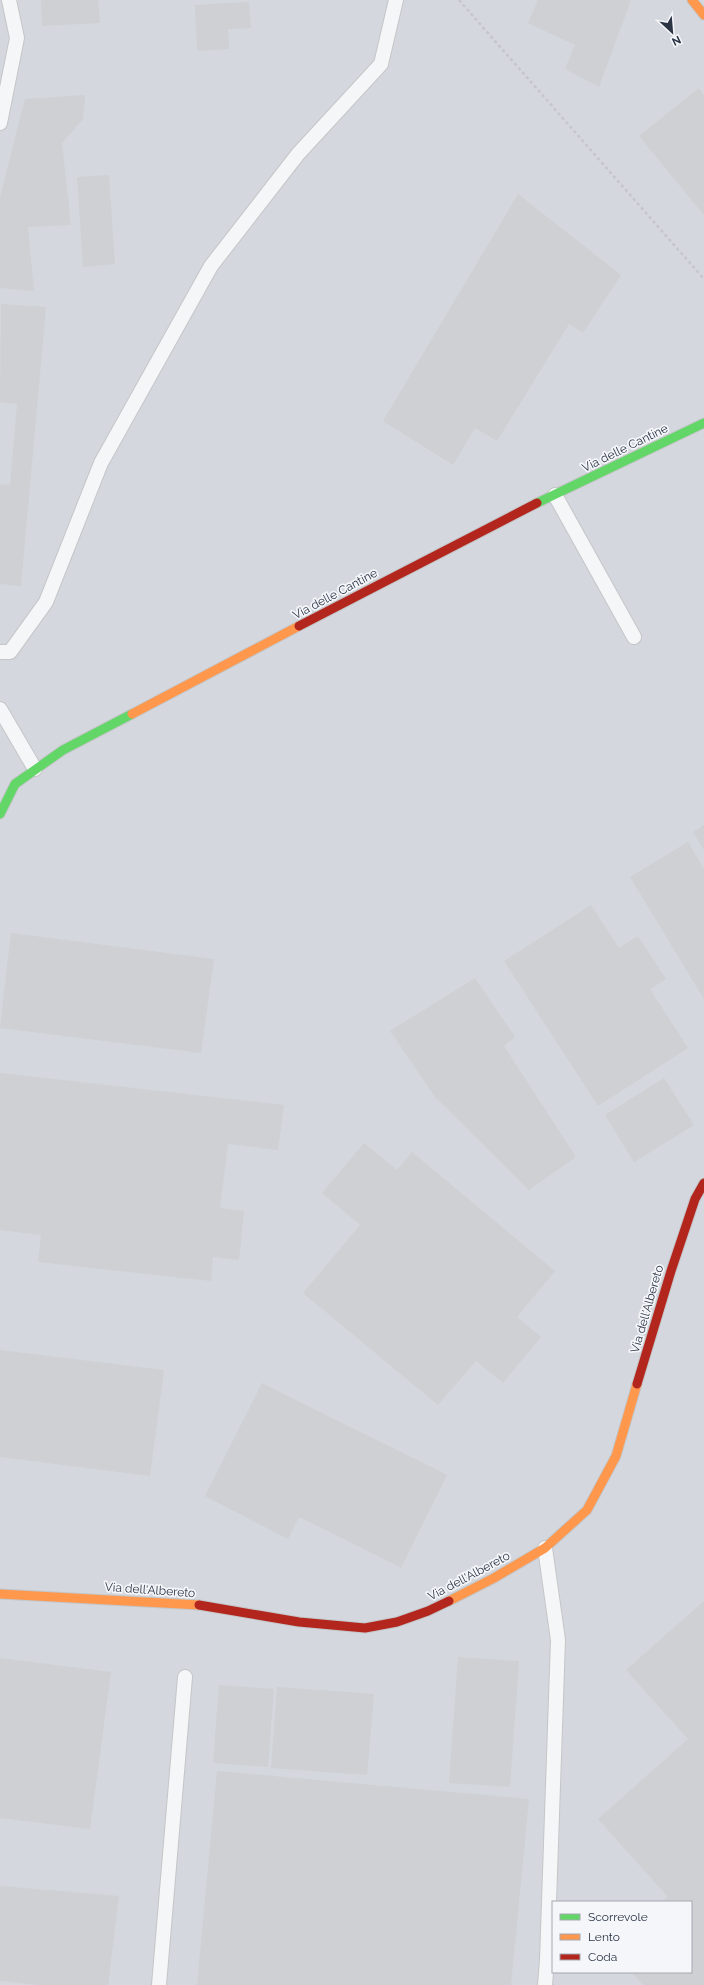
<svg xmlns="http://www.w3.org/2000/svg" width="704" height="1985" font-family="Raleway,sans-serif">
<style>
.built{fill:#d4d7dd;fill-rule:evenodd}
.building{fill:#ced0d3}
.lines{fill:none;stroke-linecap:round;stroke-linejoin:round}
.lane-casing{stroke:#c4c6c8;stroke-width:16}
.fast-casing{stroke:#c4c6c8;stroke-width:11}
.slow-casing{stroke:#c4c6c8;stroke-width:11}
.jam-casing{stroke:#c4c6c8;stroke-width:11}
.path{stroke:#c5c6ca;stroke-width:2.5;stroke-dasharray:3 3;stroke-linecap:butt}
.lane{stroke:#f5f6f7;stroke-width:14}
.fast{stroke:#63d668;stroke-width:9}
.slow{stroke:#ff974d;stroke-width:9}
.jam{stroke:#b3261e;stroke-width:9}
.labels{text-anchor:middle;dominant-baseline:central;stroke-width:3.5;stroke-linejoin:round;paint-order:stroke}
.street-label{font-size:12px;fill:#2b3445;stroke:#f4f6f9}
</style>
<rect width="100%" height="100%" fill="#e6e8ea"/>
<path class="built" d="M0,0H704V1985H0ZM553,1902H691V1972H553Z"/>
<g class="building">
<polygon points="41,0 98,0 100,23 42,26"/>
<polygon points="538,0 631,0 599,87 565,69 575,45 528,23"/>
<polygon points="249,2 251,28 228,29 229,49 197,51 195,5"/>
<polygon points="699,88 704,95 704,215 639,136"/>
<polygon points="85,95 83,119 62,143 71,225 28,227 34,291 0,288 0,197 25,99"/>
<polygon points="109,175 115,264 83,267 77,177"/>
<polygon points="518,194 621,275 583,333 569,324 497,441 475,428 453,465 383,421"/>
<polygon points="1,304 46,307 21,586 0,584 0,484 10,485 17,404 0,402"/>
<polygon points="704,825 704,850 693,832"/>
<polygon points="688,842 704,869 704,999 630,877"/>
<polygon points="591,905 619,948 638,936 666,979 650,989 688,1048 598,1106 504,961"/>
<polygon points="11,933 214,959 201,1053 0,1028"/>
<polygon points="475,978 515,1037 504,1046 576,1157 529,1190 435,1097 390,1031"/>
<polygon points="0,1073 284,1105 278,1150 228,1144 220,1208 244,1211 239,1260 213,1257 211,1281 38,1262 41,1235 0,1230"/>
<polygon points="664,1078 694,1125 634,1162 605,1115"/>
<polygon points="364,1143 397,1170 412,1152 555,1271 517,1317 541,1337 503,1383 476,1361 438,1405 303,1293 360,1225 322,1193"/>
<polygon points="0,1350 164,1370 150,1476 0,1457"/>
<polygon points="262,1383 447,1475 401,1568 299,1517 288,1539 205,1496"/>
<polygon points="704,1601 704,1985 643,1985 631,1972 691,1972 691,1902 662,1902 668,1897 598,1819 688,1739 626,1670"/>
<polygon points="458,1657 519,1661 510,1787 449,1783"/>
<polygon points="0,1658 111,1672 90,1829 0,1818"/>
<polygon points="219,1685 274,1689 268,1767 213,1763"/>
<polygon points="277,1687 374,1694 367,1775 271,1768"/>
<polygon points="217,1771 529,1799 511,1985 197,1985"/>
<polygon points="0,1886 119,1896 108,1985 39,1985 0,1981"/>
</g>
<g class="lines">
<g class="lane-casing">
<g id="lane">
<polyline points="0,123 17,38 9,0"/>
<polyline points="555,495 634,637"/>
<polyline points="0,652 10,652 46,602 101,463 211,266 298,154 381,64 396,0"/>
<polyline points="0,709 35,769"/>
<polyline points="545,1548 558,1640 547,1960 545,1985"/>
<polyline points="159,1985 185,1677"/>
</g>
</g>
<g class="fast-casing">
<g id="fast">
<polyline points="537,503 704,423"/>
<polyline points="0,814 15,784 63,750 132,714"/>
</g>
</g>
<g class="slow-casing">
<g id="slow">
<polyline points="692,0 704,15"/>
<polyline points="132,714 299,626"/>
<polyline points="0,1594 199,1605"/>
<polyline points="449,1601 494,1578 545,1548 587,1510 616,1456 637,1384"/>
</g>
</g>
<g class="jam-casing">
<g id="jam">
<polyline points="299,626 537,503"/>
<polyline points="637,1384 671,1271 695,1199 704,1183"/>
<polyline points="199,1605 299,1622 365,1628 397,1622 428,1611 449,1601"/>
</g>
</g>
<polyline class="path" points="459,0 704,279"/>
<use href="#lane" class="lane"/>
<use href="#fast" class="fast"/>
<use href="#slow" class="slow"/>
<use href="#jam" class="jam"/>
</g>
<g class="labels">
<g class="street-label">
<text transform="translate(625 448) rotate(-26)">Via delle Cantine</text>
<text transform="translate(335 594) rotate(-28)">Via delle Cantine</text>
<text transform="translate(647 1309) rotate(-74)">Via dell'Albereto</text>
<text transform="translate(469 1576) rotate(-28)">Via dell'Albereto</text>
<text transform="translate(150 1590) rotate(4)">Via dell'Albereto</text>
</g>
</g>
<rect x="552" y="1901" width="140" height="72" fill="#f4f6f9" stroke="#a4a8b1"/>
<rect x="560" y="1914" width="20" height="6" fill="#63d668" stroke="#a4a8b1"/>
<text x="588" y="1921" font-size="12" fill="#2b3445">Scorrevole</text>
<rect x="560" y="1934" width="20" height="6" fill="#ff974d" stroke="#a4a8b1"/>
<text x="588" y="1941" font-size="12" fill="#2b3445">Lento</text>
<rect x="560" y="1954" width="20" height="6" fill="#b3261e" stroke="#a4a8b1"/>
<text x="588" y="1961" font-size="12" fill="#2b3445">Coda</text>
<g transform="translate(672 32) rotate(154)" stroke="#f4f6f9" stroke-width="3" paint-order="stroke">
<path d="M0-3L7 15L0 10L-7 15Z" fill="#2b3445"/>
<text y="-6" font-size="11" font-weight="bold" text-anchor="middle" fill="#2b3445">N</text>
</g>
</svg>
